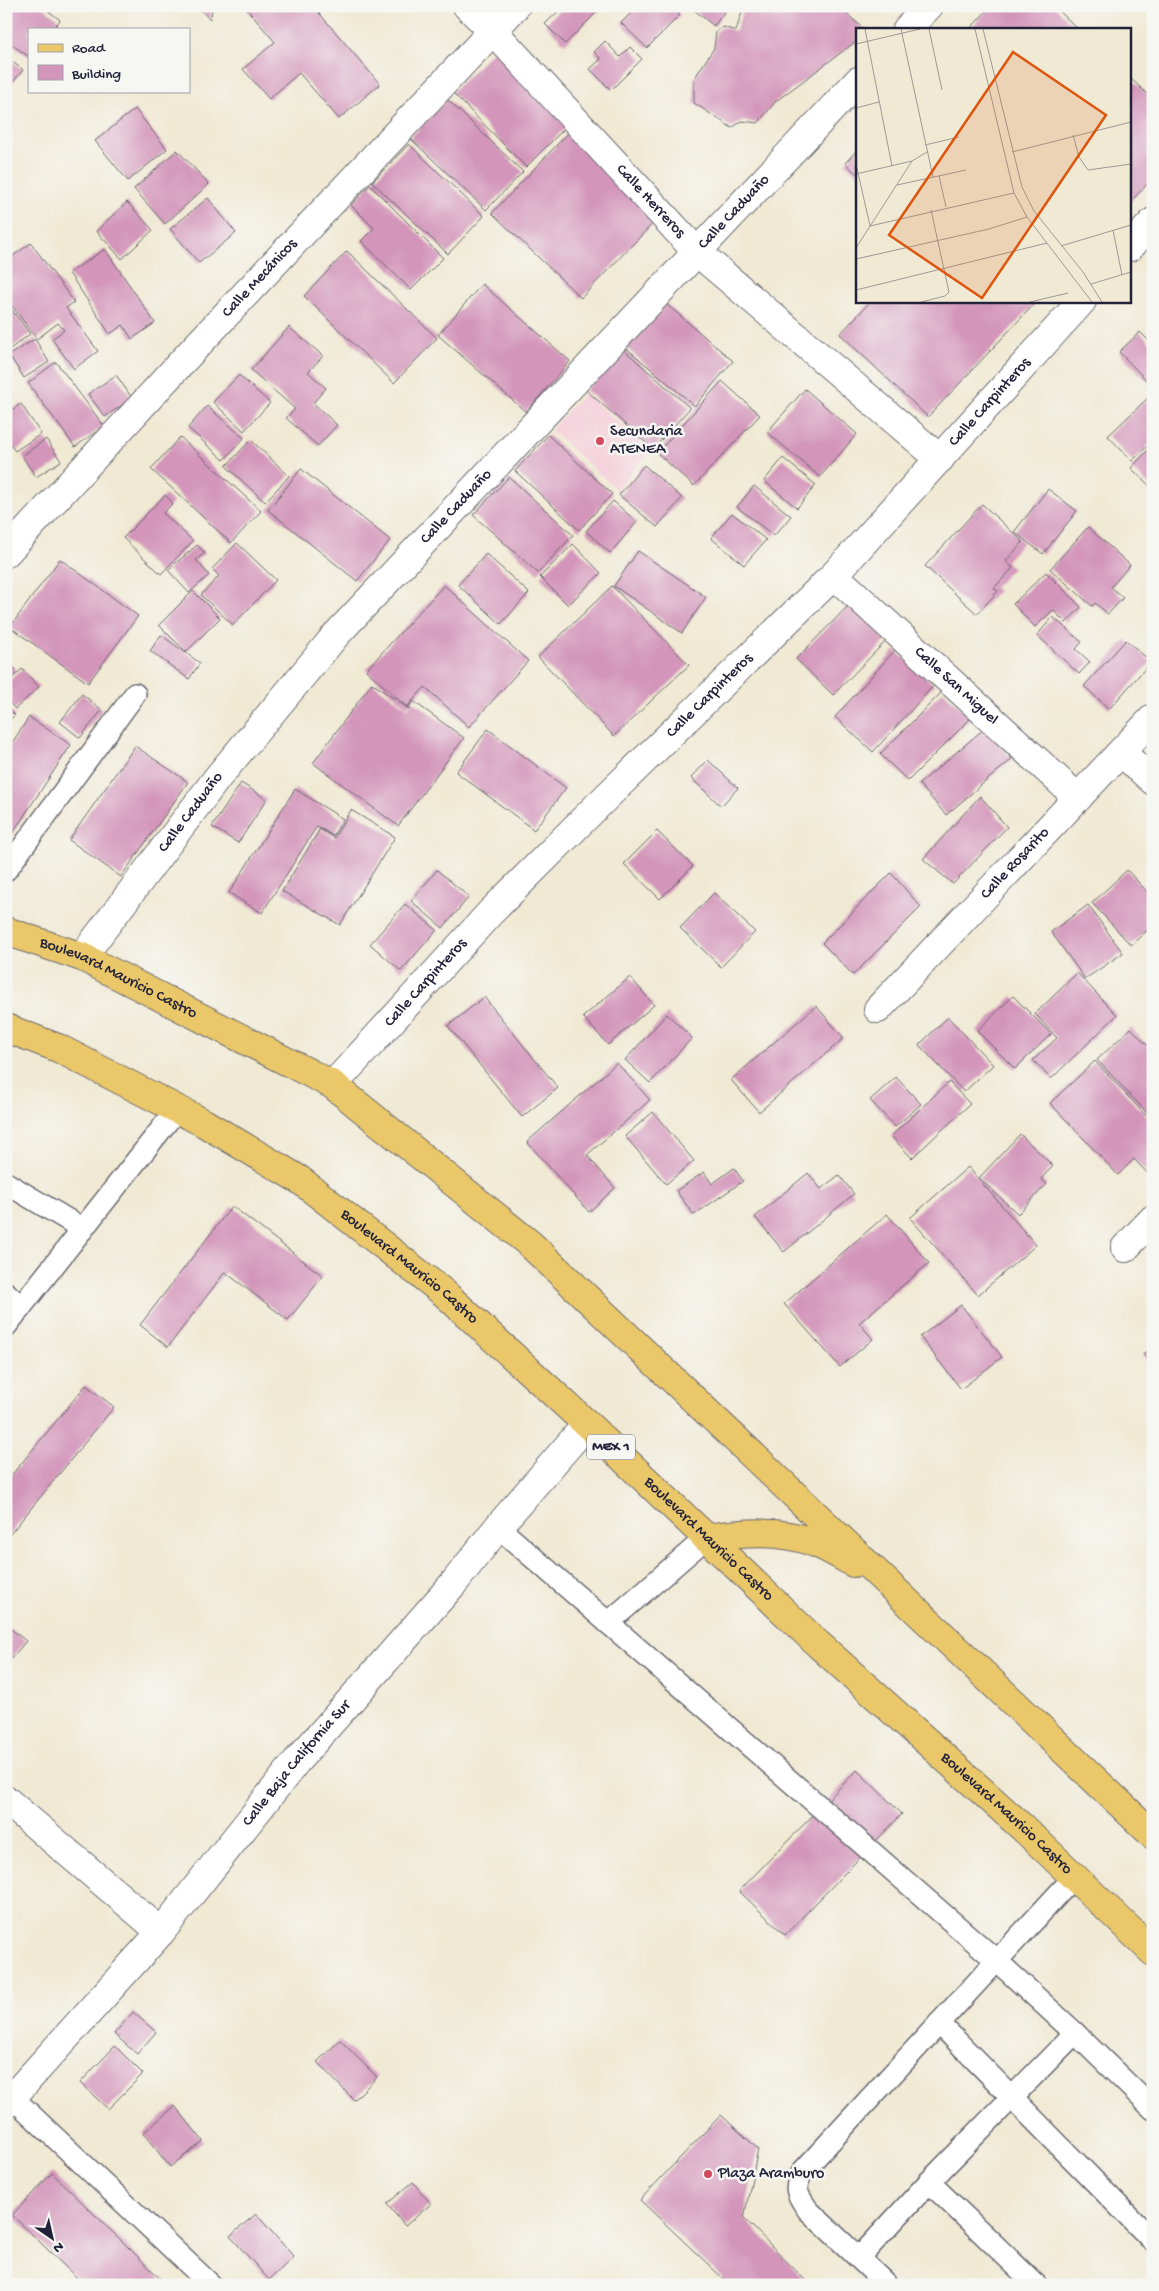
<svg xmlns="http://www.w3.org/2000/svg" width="1159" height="2291" font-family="'Gochi Hand',sans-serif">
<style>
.built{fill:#f5cfdb}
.building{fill:#d395ba}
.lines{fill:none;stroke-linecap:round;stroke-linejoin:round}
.service-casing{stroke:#6a6870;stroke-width:24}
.minor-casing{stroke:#6a6870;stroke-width:30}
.primary-casing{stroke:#6a6870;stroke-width:30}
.service{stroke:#fff;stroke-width:21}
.minor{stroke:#fff;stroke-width:28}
.primary{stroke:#eac769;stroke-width:28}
.poi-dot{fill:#d1495b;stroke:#f6f6f2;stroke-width:2}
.labels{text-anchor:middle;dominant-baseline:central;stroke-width:5;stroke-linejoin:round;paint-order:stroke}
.shield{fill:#f6f6f2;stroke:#626272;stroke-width:1}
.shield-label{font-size:15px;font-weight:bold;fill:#22223b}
.street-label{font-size:16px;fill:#22223b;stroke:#f6f6f2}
.poi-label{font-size:16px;fill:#22223b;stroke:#f6f6f2;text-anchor:start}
.inset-road{fill:none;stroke:#9e9996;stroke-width:1}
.view{fill:#de560e;fill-opacity:0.15;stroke:#de560e;stroke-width:2.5}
.inset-edge{fill:none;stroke:#22223b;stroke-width:2.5}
</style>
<rect width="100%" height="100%" fill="#f6f6f2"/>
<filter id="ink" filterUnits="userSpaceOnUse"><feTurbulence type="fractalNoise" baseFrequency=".02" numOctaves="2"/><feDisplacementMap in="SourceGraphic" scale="10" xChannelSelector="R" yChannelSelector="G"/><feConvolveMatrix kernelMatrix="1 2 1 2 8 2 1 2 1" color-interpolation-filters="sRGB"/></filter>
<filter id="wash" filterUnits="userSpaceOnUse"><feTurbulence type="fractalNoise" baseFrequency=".0096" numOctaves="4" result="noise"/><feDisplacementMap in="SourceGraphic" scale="20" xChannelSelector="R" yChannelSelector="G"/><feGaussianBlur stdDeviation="1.12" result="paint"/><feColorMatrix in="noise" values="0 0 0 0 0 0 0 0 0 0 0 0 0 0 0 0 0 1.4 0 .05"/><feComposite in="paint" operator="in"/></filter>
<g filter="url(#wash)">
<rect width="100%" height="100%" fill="#f0e9d3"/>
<polygon class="built" points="585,393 650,451 616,489 551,430"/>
<g id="blocks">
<g class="building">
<polygon points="6,6 42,6 60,20 53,29 29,29 29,57 6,40"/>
<polygon points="196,6 213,6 210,19"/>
<polygon points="244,6 313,6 380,84 339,119 299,73 269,99 243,69 275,42"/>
<polygon points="564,6 595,6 599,10 565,44 545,24"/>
<polygon points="638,6 671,6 680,15 647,48 621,23"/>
<polygon points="689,6 729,6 714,26"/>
<polygon points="744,6 841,6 840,8 864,29 858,29 858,40 776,101 758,123 742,121 732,128 694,103 694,79 714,48 716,32 723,27 736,31"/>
<polygon points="991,6 1054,6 1078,29 970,29"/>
<polygon points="605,41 620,57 630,47 642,59 611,90 590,69 601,59 594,52"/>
<polygon points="494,50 569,124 526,167 452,92"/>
<polygon points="6,57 23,70 9,87 6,85"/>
<polygon points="1130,78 1153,99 1153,178 1130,202"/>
<polygon points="447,99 523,172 486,210 410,138"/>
<polygon points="135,109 167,149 128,181 95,141"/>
<polygon points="571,130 661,215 581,298 492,213"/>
<polygon points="409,144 484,216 448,254 372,182"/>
<polygon points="858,149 858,175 845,163"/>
<polygon points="177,150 209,184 165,224 134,189"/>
<polygon points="370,185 443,258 411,290 361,241 374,228 351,205"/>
<polygon points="208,198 236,233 199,263 170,229"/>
<polygon points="127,202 153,230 122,259 96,231"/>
<polygon points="31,243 74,302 66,308 98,351 74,369 52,339 64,330 58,323 37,339 6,298 6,261"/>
<polygon points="105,249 155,323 132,339 123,325 110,334 69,273"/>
<polygon points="347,251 437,338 394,383 304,296"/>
<polygon points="482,284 570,361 526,412 438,335"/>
<polygon points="871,301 1037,301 928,417 840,334"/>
<polygon points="6,302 30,334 6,352"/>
<polygon points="664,302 733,361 695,406 625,347"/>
<polygon points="289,327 323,356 308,372 326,388 313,403 337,425 318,446 286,418 295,409 251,370"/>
<polygon points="1140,332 1153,345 1153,387 1119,352"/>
<polygon points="35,339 49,362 24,378 9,355"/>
<polygon points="623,349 690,408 653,449 586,390"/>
<polygon points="56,362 104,426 75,447 28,383"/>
<polygon points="116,375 132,398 105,417 88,394"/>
<polygon points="239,375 270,403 244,431 213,402"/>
<polygon points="722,381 760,415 694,486 657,453"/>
<polygon points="805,389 857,434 820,477 767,432"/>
<polygon points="1153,393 1153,441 1132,461 1108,436"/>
<polygon points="21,404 41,434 15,451 6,438 6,413"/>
<polygon points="207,406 244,438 224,460 188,428"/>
<polygon points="548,435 612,494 579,530 515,471"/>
<polygon points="180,437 261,511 231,543 151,469"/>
<polygon points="46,439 61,461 36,477 22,456"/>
<polygon points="251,440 289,476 265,502 226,466"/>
<polygon points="1153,445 1153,489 1131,468"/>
<polygon points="783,458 816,485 797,508 764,481"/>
<polygon points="644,465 682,498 657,527 619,495"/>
<polygon points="301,469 390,540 357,581 268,510"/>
<polygon points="509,477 573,535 538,573 473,515"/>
<polygon points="754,486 791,516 774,536 737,507"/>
<polygon points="1048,489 1077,511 1043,554 1014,532"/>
<polygon points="165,495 173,503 163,513 193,541 161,574 123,538"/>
<polygon points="613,501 637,522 610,553 586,531"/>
<polygon points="982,504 1023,542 1006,561 1013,568 994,588 998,591 977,614 925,566"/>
<polygon points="732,513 766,540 744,565 711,538"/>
<polygon points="1088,527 1130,565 1111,587 1123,598 1108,614 1095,603 1092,606 1050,569"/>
<polygon points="237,543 276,580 233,625 201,595 219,576 212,569"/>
<polygon points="573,544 601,573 568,605 540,577"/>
<polygon points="197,545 205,553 196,560 209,575 189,593 168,570"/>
<polygon points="638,551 706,597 682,633 614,586"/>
<polygon points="486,554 529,593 501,624 458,585"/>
<polygon points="60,559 138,616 88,683 10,627"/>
<polygon points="1046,572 1081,607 1066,623 1053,610 1035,627 1013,604"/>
<polygon points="444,585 528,661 469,727 425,687 407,707 366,670"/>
<polygon points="612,586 689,665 614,736 538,657"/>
<polygon points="193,591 220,618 186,652 159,625"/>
<polygon points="850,604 887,640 833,695 796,659"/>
<polygon points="1053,617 1082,642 1076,649 1090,662 1079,674 1037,635"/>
<polygon points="161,635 200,663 189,679 150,651"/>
<polygon points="1126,640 1151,662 1109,709 1084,686"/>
<polygon points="895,650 934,685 873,752 835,717"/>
<polygon points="6,660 16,670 6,679"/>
<polygon points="22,669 39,687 15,709 6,699 6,684"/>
<polygon points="372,683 410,710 408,708 413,701 464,738 398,826 313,763"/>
<polygon points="943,691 971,718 908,781 880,754"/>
<polygon points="82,694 102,710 80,738 60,722"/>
<polygon points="6,706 15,715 6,723"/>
<polygon points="29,717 71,745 6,843 6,752"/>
<polygon points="985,728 1012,759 946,815 919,784"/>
<polygon points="488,729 566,788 534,830 456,772"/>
<polygon points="135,746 188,782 121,877 69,840"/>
<polygon points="708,760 738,788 721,806 691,778"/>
<polygon points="241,783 267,799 238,843 212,827"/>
<polygon points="295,789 343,819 333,836 317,826 262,913 229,893"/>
<polygon points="980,796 1007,827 953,884 923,859"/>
<polygon points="351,810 395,837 340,925 282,891 320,829 334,838"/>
<polygon points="657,831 693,866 660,899 624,864"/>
<polygon points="437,870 469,897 443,928 411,901"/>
<polygon points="1127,870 1153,898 1153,925 1131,945 1092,903"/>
<polygon points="891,873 921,907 853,975 822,943"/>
<polygon points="714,893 755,932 721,967 680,928"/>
<polygon points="405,904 437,930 401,971 370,944"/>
<polygon points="1088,905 1123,953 1085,979 1051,932"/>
<polygon points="1077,973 1117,1015 1051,1079 1033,1060 1057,1038 1035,1014"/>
<polygon points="630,977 654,1005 608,1045 583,1017"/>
<polygon points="1013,996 1051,1034 1015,1069 977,1031"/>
<polygon points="484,997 558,1088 522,1117 448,1026"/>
<polygon points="816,1006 844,1038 759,1112 731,1080"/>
<polygon points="667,1014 692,1038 650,1083 625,1060"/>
<polygon points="948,1017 993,1065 964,1092 919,1045"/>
<polygon points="1131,1028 1153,1051 1153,1119 1097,1060"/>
<polygon points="1095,1061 1153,1123 1153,1179 1134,1159 1118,1175 1050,1103"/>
<polygon points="617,1063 650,1100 587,1155 615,1188 589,1212 527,1142"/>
<polygon points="896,1077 921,1104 895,1127 870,1100"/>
<polygon points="949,1082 970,1104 912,1158 891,1136"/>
<polygon points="653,1112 694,1161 666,1184 625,1136"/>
<polygon points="1020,1134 1053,1166 1041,1179 1047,1184 1018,1214 979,1178"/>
<polygon points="968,1167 1036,1245 978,1295 910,1218"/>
<polygon points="734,1168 743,1181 694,1215 676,1191 704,1172 712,1184"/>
<polygon points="808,1173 821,1189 839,1175 854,1194 784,1252 755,1217"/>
<polygon points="232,1206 323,1276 288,1320 225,1272 168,1347 140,1325"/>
<polygon points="887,1214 929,1263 859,1323 873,1339 840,1367 784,1304"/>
<polygon points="961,1305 1002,1357 961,1389 920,1337"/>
<polygon points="1153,1347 1153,1367 1143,1354"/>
<polygon points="86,1385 114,1407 6,1539 6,1482"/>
<polygon points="6,1625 26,1641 6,1665"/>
<polygon points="857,1770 902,1814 785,1935 739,1891"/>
<polygon points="133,2012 156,2032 137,2054 114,2034"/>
<polygon points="340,2040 377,2077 354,2100 317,2062"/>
<polygon points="115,2046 143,2074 108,2109 80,2083"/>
<polygon points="175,2106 203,2141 170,2167 143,2133"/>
<polygon points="721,2115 758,2149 744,2218 810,2285 730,2285 640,2200"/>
<polygon points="52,2173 167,2285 84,2285 12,2215"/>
<polygon points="413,2182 431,2204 405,2226 387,2204"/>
<polygon points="256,2214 294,2257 269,2280 230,2236"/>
</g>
</g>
</g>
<g filter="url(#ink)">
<use href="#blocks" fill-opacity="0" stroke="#6a6870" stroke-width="1"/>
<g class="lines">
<g class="service-casing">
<g id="service">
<polyline points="6,870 135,694"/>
<polyline points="6,1183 83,1229"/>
<polyline points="6,1293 21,1307"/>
<polyline points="6,1326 178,1108"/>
<polyline points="498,1527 997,1961 1075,2033 1153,2109"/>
<polyline points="608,1623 706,1538"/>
<polyline points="939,2023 1153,2241"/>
<polyline points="12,2097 211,2285"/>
<polyline points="929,2182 1036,2285"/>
<polyline points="859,2258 929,2182 1075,2033"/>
<path d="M887,2285L808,2210C797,2195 793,2188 803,2171L1074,1877"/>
</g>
</g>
<g class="minor-casing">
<g id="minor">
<path id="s1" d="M467,6L493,31L696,251L940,459"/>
<polyline points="907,29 929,6"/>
<polyline points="1130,247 1153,222"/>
<path id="s2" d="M6,553L191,352L516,6"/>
<path id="s3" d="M834,575L1078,798"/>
<polyline points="1121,752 1153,781"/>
<path id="s4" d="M82,957L218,777L336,635L858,81"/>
<path id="s5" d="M878,1009L1153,718"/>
<path id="s6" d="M333,1085L490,913L593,810L834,575L1082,301"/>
<polyline points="1125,1248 1153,1219"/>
<polyline points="6,1800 161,1932"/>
<path id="s7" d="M6,2104L161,1932L296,1762L453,1584L498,1527L587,1424"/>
</g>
</g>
<g class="primary-casing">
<g id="primary">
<path id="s8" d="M6,931L82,957L333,1085L530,1244L1153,1835"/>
<path id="s9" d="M6,1028L58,1048L204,1123L300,1180L444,1293L587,1424L818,1644L1022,1827L1153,1952"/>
<path d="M706,1538C741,1533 781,1529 815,1543C828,1548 841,1556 853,1563"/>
</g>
</g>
<use href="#service" class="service"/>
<use href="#minor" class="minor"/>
<use href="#primary" class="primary"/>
</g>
</g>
<g class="poi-dot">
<circle cx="600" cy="441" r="5"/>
<circle cx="708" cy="2174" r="5"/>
</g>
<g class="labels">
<rect class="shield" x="587" y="1434.5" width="48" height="25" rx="4"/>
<g class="shield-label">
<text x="611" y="1447">MEX 1</text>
</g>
<g class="street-label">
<text stroke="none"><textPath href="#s1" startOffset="268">Calle Herreros</textPath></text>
<text stroke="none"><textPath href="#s4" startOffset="991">Calle Caduaño</textPath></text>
<text stroke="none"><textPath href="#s2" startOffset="374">Calle Mecánicos</textPath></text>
<text stroke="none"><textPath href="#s6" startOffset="948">Calle Carpinteros</textPath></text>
<text stroke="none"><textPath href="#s4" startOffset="586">Calle Caduaño</textPath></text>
<text stroke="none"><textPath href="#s3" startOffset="165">Calle San Miguel</textPath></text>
<text stroke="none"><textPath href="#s6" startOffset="542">Calle Carpinteros</textPath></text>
<text stroke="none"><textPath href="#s4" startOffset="181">Calle Caduaño</textPath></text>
<text stroke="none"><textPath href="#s5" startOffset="200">Calle Rosarito</textPath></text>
<text stroke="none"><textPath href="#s8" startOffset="122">Boulevard Mauricio Castro</textPath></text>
<text stroke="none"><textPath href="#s6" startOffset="138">Calle Carpinteros</textPath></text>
<text stroke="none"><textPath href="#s9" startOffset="471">Boulevard Mauricio Castro</textPath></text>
<text stroke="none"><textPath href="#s9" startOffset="876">Boulevard Mauricio Castro</textPath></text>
<text stroke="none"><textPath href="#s7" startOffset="448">Calle Baja California Sur</textPath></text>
<text stroke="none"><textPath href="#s9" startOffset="1281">Boulevard Mauricio Castro</textPath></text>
</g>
<g class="poi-label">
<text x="610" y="432">Secundaria<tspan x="610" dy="18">ATENEA</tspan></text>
<text x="718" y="2174">Plaza Aramburo</text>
</g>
</g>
<g transform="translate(856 28)">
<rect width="275" height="275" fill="#f0e9d3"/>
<path class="inset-road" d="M9,1L36,138M45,1L77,149M73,1L86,62M119,1L158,165L171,189L236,274M127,1L166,159L178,183L227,244L246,274M0,16L64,1M0,80L23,74M217,107L223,129L232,142L275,136M69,117L103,109M156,124L275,94M0,136L14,198L158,165M0,146L56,133M83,148L90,179M41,157L110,142M257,202L266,247M205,218L275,197M0,220L56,133L71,124M0,231L133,201L171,189M235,256L275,244M0,262L191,215M65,274L89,268L93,264L75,182M174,274L212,265"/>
<path class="view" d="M157,24L250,87L126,270L33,207Z"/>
<rect width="275" height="275" class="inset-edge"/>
</g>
<rect width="1159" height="2291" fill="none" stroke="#f6f6f2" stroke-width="25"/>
<rect x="28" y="28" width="162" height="65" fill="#f6f6f2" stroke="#a1a1a9"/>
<rect x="38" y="44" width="25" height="8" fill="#eac769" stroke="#a1a1a9"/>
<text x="72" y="52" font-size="15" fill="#22223b">Road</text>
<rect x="38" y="65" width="25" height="15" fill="#d395ba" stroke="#a1a1a9"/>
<text x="72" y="78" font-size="15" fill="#22223b">Building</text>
<g transform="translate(52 2238) rotate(146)" stroke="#f6f6f2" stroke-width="4" paint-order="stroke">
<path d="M0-4L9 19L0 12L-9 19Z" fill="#22223b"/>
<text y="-8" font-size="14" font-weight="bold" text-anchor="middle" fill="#22223b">N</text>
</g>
</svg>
